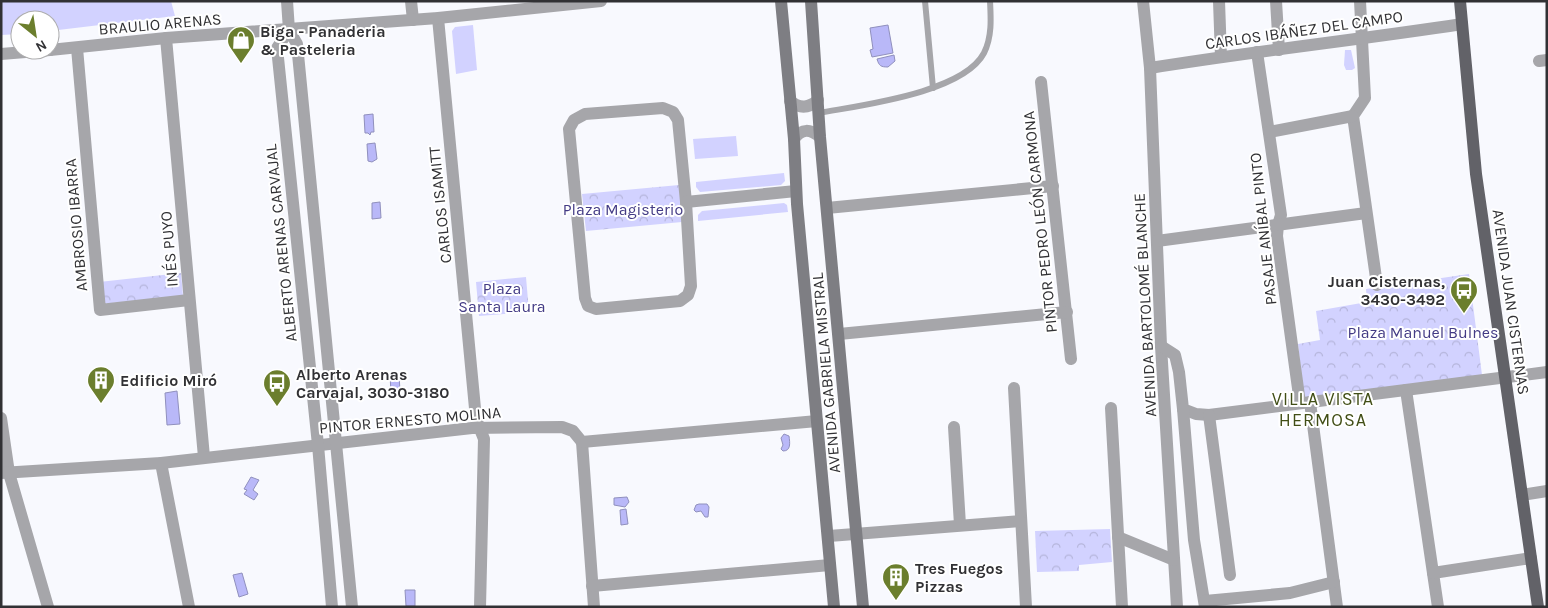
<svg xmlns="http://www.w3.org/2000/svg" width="1548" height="608" font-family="Karla,sans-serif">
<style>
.grass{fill:#d2d2ff}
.park{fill:url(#park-crowns)}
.water{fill:#b9b8f8;stroke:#9090bd}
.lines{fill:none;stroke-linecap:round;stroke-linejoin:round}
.service{stroke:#a6a6aa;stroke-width:6}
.minor{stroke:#a6a6aa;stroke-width:12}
.tertiary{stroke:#a6a6aa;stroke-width:12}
.secondary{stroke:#7e7e83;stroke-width:12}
.primary{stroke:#626268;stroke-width:12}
.labels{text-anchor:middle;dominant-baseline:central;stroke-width:4;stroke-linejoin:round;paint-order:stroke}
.street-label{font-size:16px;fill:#313134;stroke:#fff}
.poi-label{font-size:16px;font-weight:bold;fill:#313134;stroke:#fff;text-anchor:start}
.park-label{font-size:16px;fill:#433b85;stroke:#fff}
.neighbourhood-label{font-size:18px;letter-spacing:1px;fill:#414e16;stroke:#fff}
</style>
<defs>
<pattern id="park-crowns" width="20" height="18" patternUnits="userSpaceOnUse" patternTransform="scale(1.25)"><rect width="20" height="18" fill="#d2d2ff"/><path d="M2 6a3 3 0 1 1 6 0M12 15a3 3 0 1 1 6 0" fill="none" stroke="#b5b5db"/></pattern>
</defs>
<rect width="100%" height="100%" fill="#f8f9fe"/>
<g class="grass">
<polygon points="1,1 171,1 175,16 50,31 50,20 20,20 20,34 1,35"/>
<polygon points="473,25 477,70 456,74 452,31 455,27"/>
<polygon points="1345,50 1351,50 1355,68 1352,70 1346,70 1344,65"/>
<polygon points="736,136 738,156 695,159 693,139"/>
<polygon points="784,173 785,181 781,185 700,192 696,187 696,182"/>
<polygon points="784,203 787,205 788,212 698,221 698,215 702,211"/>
</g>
<g class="park">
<polygon points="679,185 682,222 586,231 582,194"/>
<polygon points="181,273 183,296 102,304 99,282"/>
<polygon points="1469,274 1482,375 1304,398 1298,344 1320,340 1316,311 1367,302 1366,289"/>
<polygon points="526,277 529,312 479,316 476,282"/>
<polygon points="1110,529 1112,562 1079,565 1079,571 1037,572 1035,531"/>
</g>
<g class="water">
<polygon points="888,25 893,53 872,57 870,50 873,49 870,28"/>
<path d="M894,55L895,61L888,67C881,67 879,66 877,59Z"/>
<polygon points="373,114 374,132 371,132 370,135 368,133 365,133 364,115"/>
<polygon points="375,143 377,159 372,162 368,161 367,144"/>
<polygon points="380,202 381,218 372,219 372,203"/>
<polygon points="399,375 400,391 391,392 390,376"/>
<polygon points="177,391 180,424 167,425 165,393"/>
<path d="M784,434L789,436C790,443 791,451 783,451L781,449L783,445L781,438Z"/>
<polygon points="251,477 259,480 253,490 258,494 254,500 244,494 247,490 244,489"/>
<polygon points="627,497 629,502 625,507 614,505 614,498"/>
<polygon points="699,504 707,504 709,507 708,517 705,517 701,511 696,512 694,510 696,505"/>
<polygon points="626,509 628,524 621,525 620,510"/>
<polygon points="242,573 248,594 239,597 233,575"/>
<polygon points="405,590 415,590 415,606 406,606"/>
</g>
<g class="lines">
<g class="service">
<polyline points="925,1 933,88"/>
<path d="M819,113C861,105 963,93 984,53C992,37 991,19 990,1"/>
</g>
<g class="minor">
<polyline points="411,1 413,20"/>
<polyline points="1143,1 1150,68 1161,346 1177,607"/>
<polyline points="1219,1 1221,57"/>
<polyline points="1276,1 1279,50"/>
<polyline points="1360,1 1365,98 1353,116 1377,285"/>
<polyline points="438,18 476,419 484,439 480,607"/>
<polyline points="166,38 204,457"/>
<polyline points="77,48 100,310 189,300"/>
<polyline points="1257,52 1281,215 1278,225 1277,236 1300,403"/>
<polyline points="1539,61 1547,60"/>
<path d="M1150,68C1254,51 1358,40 1462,24"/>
<polyline points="1041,82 1071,359"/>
<path d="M790,101C800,109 809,108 818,100"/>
<polygon points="663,108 673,112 678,120 686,202 691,286 688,295 680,301 596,309 588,306 585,298 569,129 574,120 585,114"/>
<polyline points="1269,132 1353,116"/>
<path d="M794,139C802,128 810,129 820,137"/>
<polyline points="686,202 796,191"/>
<polyline points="827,208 1053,186"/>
<polyline points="1157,241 1366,213"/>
<polyline points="839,334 1067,312"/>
<polyline points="1161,346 1175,355 1179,372 1183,409 1196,414 1209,415 1547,372"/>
<polyline points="1014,388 1026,607"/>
<polyline points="1406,390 1438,607"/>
<polyline points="1310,402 1337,607"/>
<polyline points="1111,408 1122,607"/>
<polyline points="1183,409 1194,540 1205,607"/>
<polyline points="1209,415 1230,575"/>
<polyline points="1,418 9,473 48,607"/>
<polyline points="954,427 960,525"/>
<polyline points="582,442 594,607"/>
<polyline points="161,463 189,607"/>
<polyline points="1,473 161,463 472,428 562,427 573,431 582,442 817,421"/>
<polyline points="1522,495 1547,491"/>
<polyline points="829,536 1020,521"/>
<polyline points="1118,537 1174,560"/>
<polyline points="1433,573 1531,558"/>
<polyline points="592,586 830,565"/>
<polyline points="1205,601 1290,593 1334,582"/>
</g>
<g class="tertiary">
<polyline points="287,1 289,30 297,44 352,607"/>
<polyline points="289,30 277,48 318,445 332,607"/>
<polyline points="50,50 166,38 438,18 601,1"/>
<polyline points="1,54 50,50"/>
</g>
<g class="secondary">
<polyline points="781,1 794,139 797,204 834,607"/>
<polyline points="811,1 820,137 863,607"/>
</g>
<polyline class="primary" points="1460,1 1476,174 1538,607"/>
</g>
<defs>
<g id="shop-pin" transform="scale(1.4375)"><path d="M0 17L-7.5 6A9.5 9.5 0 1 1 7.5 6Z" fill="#6b7e2d" stroke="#fff"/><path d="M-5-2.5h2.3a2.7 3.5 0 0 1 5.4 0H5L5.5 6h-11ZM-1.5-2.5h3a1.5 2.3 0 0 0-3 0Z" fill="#fff"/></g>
<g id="bus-pin" transform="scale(1.4375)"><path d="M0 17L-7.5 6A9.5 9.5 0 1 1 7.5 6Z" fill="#6b7e2d" stroke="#fff"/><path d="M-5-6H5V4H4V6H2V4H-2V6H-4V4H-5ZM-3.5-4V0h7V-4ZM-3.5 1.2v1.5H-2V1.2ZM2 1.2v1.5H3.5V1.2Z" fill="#fff"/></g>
<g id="building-pin" transform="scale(1.4375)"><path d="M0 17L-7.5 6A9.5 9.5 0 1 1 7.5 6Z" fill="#6b7e2d" stroke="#fff"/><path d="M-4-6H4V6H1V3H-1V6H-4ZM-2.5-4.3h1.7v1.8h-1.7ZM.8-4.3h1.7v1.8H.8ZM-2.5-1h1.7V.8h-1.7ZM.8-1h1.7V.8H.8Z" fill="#fff"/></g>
</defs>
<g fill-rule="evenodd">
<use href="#shop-pin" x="241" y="40"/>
<use href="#bus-pin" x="1464" y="290"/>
<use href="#building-pin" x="101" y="380"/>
<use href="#bus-pin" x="277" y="383"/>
<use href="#building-pin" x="896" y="577"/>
</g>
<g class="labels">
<g class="street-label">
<text transform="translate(160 24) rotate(-5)">BRAULIO ARENAS</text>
<text transform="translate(1304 30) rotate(-8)">CARLOS IBÁÑEZ DEL CAMPO</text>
<text transform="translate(440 205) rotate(-96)">CARLOS ISAMITT</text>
<text transform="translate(1040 222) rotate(-96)">PINTOR PEDRO LEÓN CARMONA</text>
<text transform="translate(76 225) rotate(-95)">AMBROSIO IBARRA</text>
<text transform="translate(1263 229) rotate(-96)">PASAJE ANÍBAL PINTO</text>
<text transform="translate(281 243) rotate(-96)">ALBERTO ARENAS CARVAJAL</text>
<text transform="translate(169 249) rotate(-95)">INÉS PUYO</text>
<text transform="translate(1511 302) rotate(82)">AVENIDA JUAN CISTERNAS</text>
<text transform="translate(1145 305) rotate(-93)">AVENIDA BARTOLOMÉ BLANCHE</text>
<text transform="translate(826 373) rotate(-95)">AVENIDA GABRIELA MISTRAL</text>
<text transform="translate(410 420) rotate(-5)">PINTOR ERNESTO MOLINA</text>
</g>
<g class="poi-label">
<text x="260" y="31">Biga - Panaderia<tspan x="260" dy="18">&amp; Pasteleria</tspan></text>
<text x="1445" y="281" text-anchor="end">Juan Cisternas,<tspan x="1445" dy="18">3430-3492</tspan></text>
<text x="296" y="374">Alberto Arenas<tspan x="296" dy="18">Carvajal, 3030-3180</tspan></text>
<text x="120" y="380">Edificio Miró</text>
<text x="915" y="568">Tres Fuegos<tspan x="915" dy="18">Pizzas</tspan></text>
</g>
<g class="park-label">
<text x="623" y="209">Plaza Magisterio</text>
<text x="502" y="288">Plaza<tspan x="502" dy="18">Santa Laura</tspan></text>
<text x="1423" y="332">Plaza Manuel Bulnes</text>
</g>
<g class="neighbourhood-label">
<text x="1323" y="399">VILLA VISTA<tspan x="1323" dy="21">HERMOSA</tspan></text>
</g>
</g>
<rect width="1548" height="608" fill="none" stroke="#313134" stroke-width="5"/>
<g transform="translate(35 35) rotate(150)"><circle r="24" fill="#ffffff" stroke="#adadae"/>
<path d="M0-4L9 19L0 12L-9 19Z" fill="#6b7e2d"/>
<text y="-8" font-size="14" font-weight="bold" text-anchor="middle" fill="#313134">N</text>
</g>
</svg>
